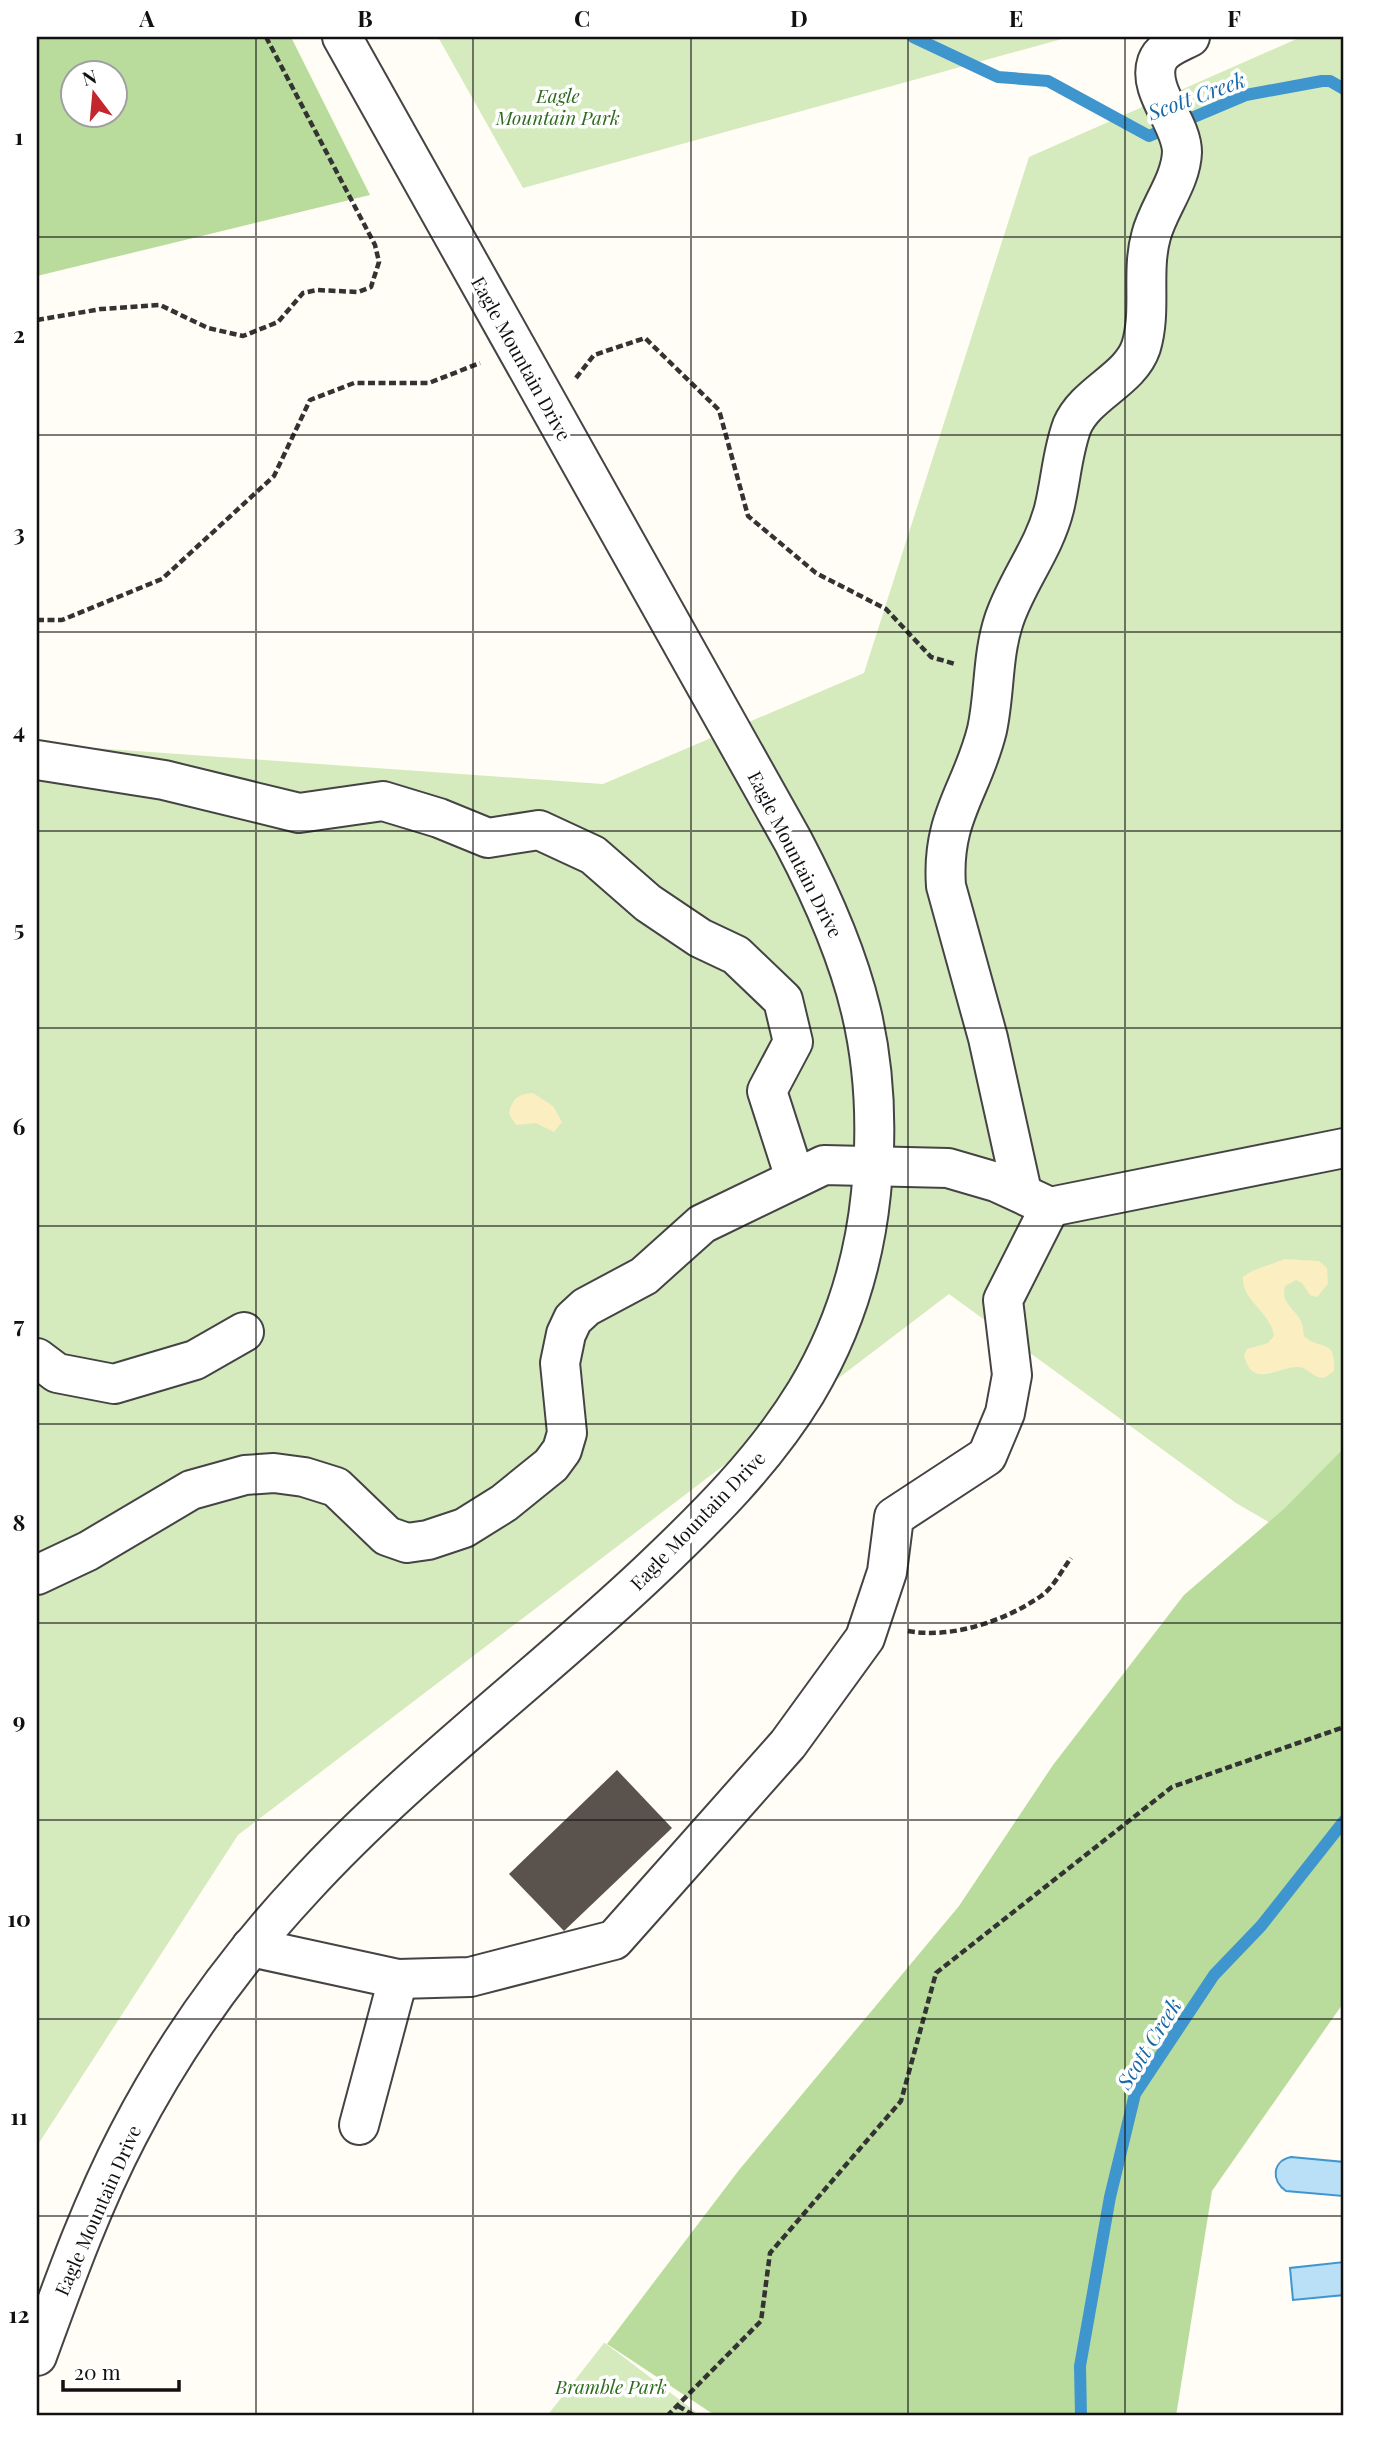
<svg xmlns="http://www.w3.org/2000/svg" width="1381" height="2453" font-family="'Playfair Display',serif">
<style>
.green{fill:#d5ebbd}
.forest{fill:#b9dc9c;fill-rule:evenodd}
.sand{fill:#fbeec1}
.water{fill:#b9e0f7;stroke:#3f96cf;stroke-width:2}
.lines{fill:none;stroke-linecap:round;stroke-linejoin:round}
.stream{stroke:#3f96cf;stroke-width:12}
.building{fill:#5a524d}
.minor-casing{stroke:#444;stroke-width:42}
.path{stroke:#333;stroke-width:4.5;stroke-dasharray:7 3.5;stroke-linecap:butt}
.minor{stroke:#fff;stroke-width:38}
.grid{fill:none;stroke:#111;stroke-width:2;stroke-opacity:0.55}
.labels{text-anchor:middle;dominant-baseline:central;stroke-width:7;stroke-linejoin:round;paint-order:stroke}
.park-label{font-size:19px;font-style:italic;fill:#2f6b1f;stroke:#fff}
.street-label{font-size:19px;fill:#111;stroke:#fff}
.water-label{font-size:21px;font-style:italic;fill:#1768a6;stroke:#fff}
.neatline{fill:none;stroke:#111;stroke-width:2.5}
.grid-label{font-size:23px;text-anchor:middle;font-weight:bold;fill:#111}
</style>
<rect width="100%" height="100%" fill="#fffdf5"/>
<g class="green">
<polygon points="438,37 1069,37 523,188"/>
<polygon points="1301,37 1344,37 1344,1566 1236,1503 949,1294 238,1835 37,2146 37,744 603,784 864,673 1029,157"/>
<polygon points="604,2343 605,2343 701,2416 547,2416"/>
</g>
<g class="forest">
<path d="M37,37H291L370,195L37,276ZM74,74H116V116H74Z"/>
<polygon points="1344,1448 1344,2002 1212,2191 1176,2416 716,2416 607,2344 739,2170 959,1906 1053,1765 1184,1595 1285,1508"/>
</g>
<g class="sand">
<path d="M533,1093L553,1106L562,1122L554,1132L536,1123L516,1125L509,1114C512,1099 518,1094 533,1093Z"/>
<path d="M1285,1259L1319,1261L1327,1268L1328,1284L1317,1297L1310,1295L1302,1283L1296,1280L1285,1286C1281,1303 1291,1305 1299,1318C1303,1323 1303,1330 1304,1336C1320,1351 1336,1337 1334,1371L1324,1378C1313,1378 1309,1368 1299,1367C1280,1365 1252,1391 1244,1355L1247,1349L1268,1343L1274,1336C1271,1312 1241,1300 1243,1277L1252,1271Z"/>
</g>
<g class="water">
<path d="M1291,2157L1344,2162L1343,2196L1286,2191C1271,2181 1272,2161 1291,2157Z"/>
<polygon points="1344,2262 1344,2295 1293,2300 1290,2268"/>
</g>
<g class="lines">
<g class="stream">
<polyline points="913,37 998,77 1048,81 1149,136 1246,95 1322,81 1330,81 1344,89"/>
<polyline points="1081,2416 1080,2366 1110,2197 1135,2094 1214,1975 1261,1926 1344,1821"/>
</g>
</g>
<polygon class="building" points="617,1770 672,1828 564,1931 509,1874"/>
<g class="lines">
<g class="minor-casing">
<g id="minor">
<polyline points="37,760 164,780 299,813 383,801 439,818 488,838 539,830 593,855 648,903 700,938 736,955 783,1000 793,1042 767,1091 795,1178"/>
<path d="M1022,1192L988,1038L946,886C941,817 972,791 987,730C995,693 992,656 1004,620C1017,581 1044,549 1054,509C1061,481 1062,453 1072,426C1086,393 1130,380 1141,347C1152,311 1141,272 1151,236C1158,208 1181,182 1182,152C1182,123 1147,91 1157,62C1162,48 1179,43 1190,37"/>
<polyline points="37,1358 57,1373 114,1384 195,1360 244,1332"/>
<polyline points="37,1575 88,1551 191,1490 245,1475 274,1473 304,1477 336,1487 387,1536 407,1543 428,1540 464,1528 504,1503 551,1465 562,1450 567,1433 560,1363 566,1334 573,1319 586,1307 644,1276 702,1224 824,1165 948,1168 996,1182 1050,1207 1344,1148"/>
<polyline points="251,1947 398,1979 470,1977 614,1940 788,1744 865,1638 887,1572 894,1517 987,1456 1005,1413 1012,1375 1003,1300 1050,1207"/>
<polyline points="359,2125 398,1979"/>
<path d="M37,2356C64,2282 91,2206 128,2135C174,2046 234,1962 303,1888C406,1775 537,1678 649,1572C706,1518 764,1461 806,1392C842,1332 864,1263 871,1193C885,1055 856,961 793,841L342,37"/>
</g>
</g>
<g class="path">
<polyline points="37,320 101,309 160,305 208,328 243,336 278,322 303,293 317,290 358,292 371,287 379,262 375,245 266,37"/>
<polyline points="576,378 594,355 645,338 719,410 748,516 816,573 886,609 931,657 955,664"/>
<polyline points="37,620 62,620 162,579 274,476 310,400 354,383 429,383 480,363"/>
<path d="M908,1631C952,1639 1005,1621 1041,1596C1053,1588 1062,1570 1071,1558"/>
<polyline points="678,2406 695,2416"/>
<polyline points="667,2416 761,2321 770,2253 901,2101 936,1973 1172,1787 1344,1727"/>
</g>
<use href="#minor" class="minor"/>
</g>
<path class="grid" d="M256,37V2416M473,37V2416M691,37V2416M908,37V2416M1125,37V2416M37,237H1344M37,435H1344M37,632H1344M37,831H1344M37,1028H1344M37,1226H1344M37,1424H1344M37,1623H1344M37,1820H1344M37,2019H1344M37,2216H1344"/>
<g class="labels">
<g class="park-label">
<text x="558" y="95">Eagle<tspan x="558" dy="22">Mountain Park</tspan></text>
<text x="611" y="2386">Bramble Park</text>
</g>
<g class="street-label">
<text transform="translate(522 358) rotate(61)">Eagle Mountain Drive</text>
<text transform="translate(796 854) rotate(63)">Eagle Mountain Drive</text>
<text transform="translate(697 1520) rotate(-46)">Eagle Mountain Drive</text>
<text transform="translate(97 2210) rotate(-66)">Eagle Mountain Drive</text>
</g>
<g class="water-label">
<text transform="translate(1196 95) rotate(-20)">Scott Creek</text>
<text transform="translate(1148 2043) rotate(-58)">Scott Creek</text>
</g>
</g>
<rect width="1381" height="2453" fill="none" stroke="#ffffff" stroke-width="77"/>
<g transform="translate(94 94) rotate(344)"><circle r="33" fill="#ffffff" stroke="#a0a0a0" stroke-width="2"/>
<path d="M0-5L12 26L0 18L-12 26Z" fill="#c4262e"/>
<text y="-10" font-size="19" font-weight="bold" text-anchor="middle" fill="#111111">N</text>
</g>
<path d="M63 2380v10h116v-10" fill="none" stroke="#111111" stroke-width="3.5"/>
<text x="74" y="2380" font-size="21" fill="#111111" stroke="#ffffff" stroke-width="5" paint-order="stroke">20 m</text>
<rect x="38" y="38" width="1304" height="2376" class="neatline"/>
<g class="grid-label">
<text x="147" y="27">A</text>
<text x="365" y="27">B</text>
<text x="582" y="27">C</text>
<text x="799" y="27">D</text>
<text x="1016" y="27">E</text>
<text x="1234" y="27">F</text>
<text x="19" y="145">1</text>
<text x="19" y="343">2</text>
<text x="19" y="541">3</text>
<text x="19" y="739">4</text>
<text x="19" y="937">5</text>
<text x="19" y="1135">6</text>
<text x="19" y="1333">7</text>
<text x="19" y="1531">8</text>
<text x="19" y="1729">9</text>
<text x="19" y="1927">10</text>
<text x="19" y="2125">11</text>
<text x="19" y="2323">12</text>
</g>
</svg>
